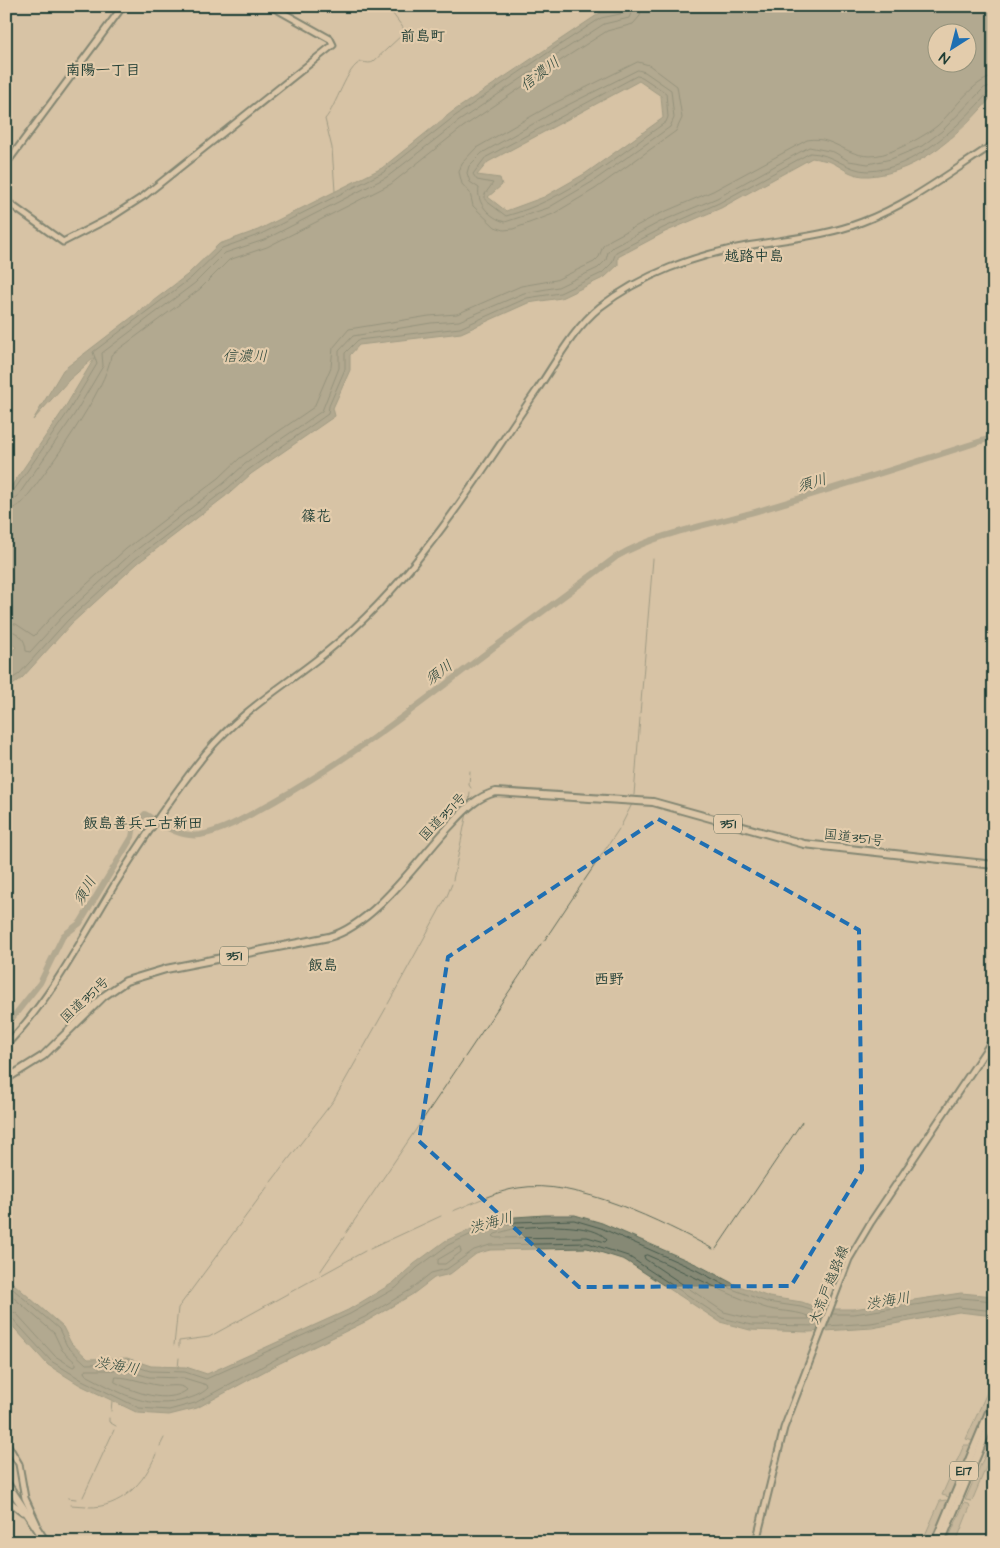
<svg xmlns="http://www.w3.org/2000/svg" width="1000" height="1548" font-family="'Architects Daughter','Klee One',sans-serif">
<style>
.green{fill:#b5aa90;stroke:#6a7462}
.water{fill:#868974;stroke:#5d6b5a;fill-rule:evenodd}
.lines{fill:none;stroke-linecap:round;stroke-linejoin:round}
.shore{stroke:#485b4e;stroke-width:1}
.stream{stroke:#5d6b5a;stroke-width:1}
.river{stroke:#868974;stroke-width:6}
.secondary-casing{stroke:#1f3d34;stroke-width:9}
.highway-casing{stroke:#1f3d34;stroke-width:10}
.secondary{stroke:#e3ccac;stroke-width:5}
.highway{stroke:#e3ccac;stroke-width:6}
.marked{fill:none;stroke:#1f6fb2;stroke-width:4;stroke-dasharray:10 6;stroke-linejoin:round}
.labels{text-anchor:middle;dominant-baseline:central;stroke-width:4.5;stroke-linejoin:round;paint-order:stroke}
.shield{fill:#e3ccac;stroke:#5a6858;stroke-width:1}
.shield-label{font-size:12px;font-weight:bold;fill:#1f3d34}
.street-label{font-size:14px;fill:#1f3d34;stroke:#e3ccac}
.neighbourhood-label{font-size:15px;font-weight:bold;fill:#1f3d34;stroke:#e3ccac}
.water-label{font-size:15px;font-style:italic;fill:#29453a;stroke:#e3ccac}
</style>
<rect width="100%" height="100%" fill="#d7c3a5"/>
<filter id="ink" filterUnits="userSpaceOnUse"><feTurbulence type="fractalNoise" baseFrequency=".02" numOctaves="2"/><feDisplacementMap in="SourceGraphic" scale="10" xChannelSelector="R" yChannelSelector="G"/><feConvolveMatrix kernelMatrix="1 2 1 2 8 2 1 2 1" color-interpolation-filters="sRGB"/></filter>
<g filter="url(#ink)">
<g class="green">
<polygon points="990,1386 994,1387 994,1392 973,1441 966,1439"/>
<polygon points="964,1445 971,1445 949,1497 942,1495"/>
<polygon points="989,1446 994,1448 972,1501 965,1500"/>
<polygon points="946,1500 948,1502 931,1542 922,1542 940,1501"/>
<polygon points="964,1503 969,1504 970,1507 956,1542 947,1542"/>
</g>
<g class="water">
<path d="M634,6H994V94C964,130 920,173 869,176C851,177 844,168 831,162C825,160 818,159 812,158L721,208L665,232L618,257V265L605,277L561,298L528,303L461,333L359,345L350,355V370L333,408L335,416L251,474L231,492L138,563L71,624L22,678L6,690V658L16,647L6,640V494L64,409L95,357L69,380L33,420L63,370L187,275L219,244L258,230L382,168L452,112L600,13ZM968,32V62H938V32ZM639,81L661,96L663,118L586,173L544,197L506,211L488,197L502,185L500,178L477,175L488,162Z"/>
<polygon points="545,1215 575,1215 602,1223 698,1265 734,1284 769,1297 802,1302 821,1309 853,1309 961,1293 994,1296 994,1316 959,1312 872,1328 809,1332 750,1330 720,1322 625,1260 587,1248 490,1250 476,1254 450,1274 434,1278 413,1294 367,1321 278,1364 197,1408 169,1415 138,1413 80,1385 48,1365 6,1319 6,1277 63,1327 71,1343 88,1359 127,1358 151,1366 186,1367 207,1374 348,1310 393,1283 414,1264 445,1241 476,1227 515,1217"/>
</g>
<g class="lines">
<g class="shore">
<polygon points="638,62 649,65 677,86 682,118 676,131 595,189 553,214 513,229 504,230 495,227 473,206 470,193 462,184 459,172 462,163 476,148 551,105"/>
<path d="M638,70L645,72L671,90L674,118L670,127L592,182L548,208L505,222C490,218 476,203 479,188L470,182L467,173L469,166L482,153L554,112Z"/>
<path d="M637,76L642,77L666,93L668,117L666,122C616,157 566,200 506,216L485,200V194L493,183L477,180L473,174L485,158Z"/>
<polyline points="6,495 12,493 68,412 97,364 93,352 191,278 222,248 261,234 384,172 455,116 555,48 601,18 625,13 628,6"/>
<polyline points="6,502 17,497 74,415 103,366 102,353 195,283 225,253 264,240 387,177 459,121 559,53 604,24 629,18 634,6"/>
<path d="M6,509L14,508L22,503C45,474 108,388 111,355L200,289L229,260L267,247L391,184L463,127L563,59L607,31L633,24L640,16L642,6"/>
<path d="M6,623L16,624L34,636L58,610L126,549L219,478L240,458L314,407L331,367L333,348L349,329L429,316L457,314L521,286L556,280L594,262L599,257L603,246L610,240L657,215L713,191L807,140C839,134 850,167 890,152C907,145 923,137 937,126C952,113 974,78 994,77"/>
<path d="M6,630C18,631 26,639 26,651L30,652L63,616L131,554L224,483L245,464L322,411L339,368V351L353,336L431,323L459,321L524,293L558,287L598,268L606,260L608,252L613,247L660,222L717,198L809,147L834,152L849,161L868,164L891,159L922,146L942,131L984,88L994,85"/>
<path d="M6,683L19,674L68,620L135,559L228,488L248,470L328,414L329,406L345,369V353L358,340L460,328L527,298L560,293L602,273L612,263L616,252L663,228L719,203L810,153C832,153 847,171 868,171C914,170 960,125 988,93L994,91"/>
<path d="M545,1226C561,1226 598,1226 607,1240L605,1242L587,1237L496,1238L493,1236L495,1234L516,1228Z"/>
<polygon points="460,1247 461,1252 445,1264 438,1264 438,1260"/>
<path d="M647,1255C686,1272 723,1293 763,1307C777,1312 793,1310 808,1316L809,1319H752L724,1312L645,1259L644,1256Z"/>
<polyline points="6,1283 59,1329 67,1346 86,1364 126,1363 150,1371 185,1372 206,1379 350,1314 396,1288 417,1268 448,1245 478,1231 516,1222 574,1220 601,1228 696,1270 732,1289 767,1302 801,1307 824,1314"/>
<polyline points="6,1291 54,1333 62,1350 76,1363 76,1366 73,1367 55,1356 16,1313 6,1310"/>
<polyline points="832,1314 854,1314 961,1298 994,1301"/>
<polyline points="6,1316 12,1318 51,1361 82,1380 139,1408 169,1410 195,1403 276,1359 365,1317 410,1290 431,1273 447,1269 474,1250 490,1245 588,1243 628,1256 722,1318 751,1325 819,1326"/>
<polyline points="827,1326 871,1323 958,1307 994,1311"/>
<path d="M87,1370H125L149,1377L184,1378L207,1385L208,1388C201,1395 191,1398 180,1401C144,1409 117,1391 86,1375L84,1372Z"/>
<path d="M116,1377C132,1377 148,1385 165,1386C172,1386 183,1384 187,1390C167,1405 134,1392 115,1382Z"/>
</g>
<g class="stream">
<path d="M335,191L332,148L325,119C336,107 347,66 361,62C365,62 369,64 373,62L403,34L404,29L387,6"/>
<polyline points="640,714 653,559"/>
<polyline points="470,771 469,785 471,788"/>
<polyline points="634,795 640,718"/>
<polyline points="469,804 470,792"/>
<polyline points="621,826 632,804"/>
<polyline points="453,880 467,813"/>
<polyline points="584,881 619,829"/>
<polyline points="544,941 582,884"/>
<polyline points="388,1004 447,896 452,884"/>
<polyline points="465,1057 541,944"/>
<polyline points="271,1182 334,1100 386,1008"/>
<path d="M453,1211C473,1203 497,1191 518,1188C575,1178 663,1222 713,1249"/>
<polyline points="346,1233 463,1060"/>
<polyline points="370,1249 441,1216"/>
<polyline points="716,1249 802,1122"/>
<polyline points="320,1272 344,1237"/>
<polyline points="174,1345 178,1308 268,1186"/>
<polyline points="179,1347 179,1341 209,1337 365,1251"/>
<polyline points="178,1368 179,1358"/>
<polyline points="111,1411 112,1401"/>
<polyline points="109,1418 109,1422 116,1426"/>
<polyline points="160,1446 164,1438"/>
<polyline points="83,1497 114,1430"/>
<polyline points="68,1498 76,1499"/>
<polyline points="71,1505 86,1506"/>
<path d="M89,1507C120,1508 145,1483 156,1454"/>
</g>
<path class="river" d="M6,1026L40,983L63,936L80,923L132,837L134,826L145,814C162,824 178,838 200,835C225,831 253,813 275,801C351,758 420,704 489,651C531,620 574,589 616,557C661,531 712,525 761,510C839,487 916,462 994,437"/>
<g class="secondary-casing">
<g id="secondary">
<polyline points="6,11 10,6"/>
<polyline points="6,164 123,6"/>
<polyline points="6,201 63,242 110,218 144,196 333,45 330,39 271,6"/>
<path d="M6,1045C51,999 82,939 115,884C143,839 173,794 206,753C244,708 285,686 329,650C365,621 397,586 425,550C466,499 500,443 537,390C556,362 573,329 600,307C641,275 695,255 747,246C785,239 826,236 862,222C910,204 952,171 994,144"/>
<polyline points="6,1442 19,1464 25,1498 37,1524"/>
<polyline points="6,1499 23,1512"/>
<polyline points="756,1542 784,1428 849,1259 871,1222 994,1038"/>
</g>
</g>
<g class="highway-casing">
<g id="highway">
<path d="M6,1079L43,1056L104,996L126,981L166,969L329,937C373,925 417,862 448,828C463,812 475,797 496,792L653,802L804,844L994,865"/>
<polyline points="6,1482 46,1542"/>
<polyline points="935,1542 994,1400"/>
<polyline points="941,1542 994,1415"/>
</g>
</g>
<use href="#secondary" class="secondary"/>
<use href="#highway" class="highway"/>
</g>
</g>
<path d="M0 0H1000V1548H0ZM658,819L859,930L862,1170L791,1286L579,1287L419,1141L448,957Z" fill="#d7c3a5" fill-opacity=".55" fill-rule="evenodd"/>
<path class="marked" d="M658,819L859,930L862,1170L791,1286L579,1287L419,1141L448,957Z"/>
<g class="labels">
<g class="shield">
<rect x="714" y="814.5" width="28" height="19" rx="4"/>
<rect x="220" y="946.5" width="28" height="19" rx="4"/>
<rect x="950" y="1461.5" width="28" height="19" rx="4"/>
</g>
<g class="shield-label">
<text x="728" y="824">351</text>
<text x="234" y="956">351</text>
<text x="964" y="1471">E17</text>
</g>
<g class="street-label">
<text transform="translate(443 817) rotate(-46)">国道351号</text>
<text transform="translate(854 838) rotate(7)">国道351号</text>
<text transform="translate(85 1000) rotate(-43)">国道351号</text>
<text transform="translate(829 1285) rotate(-68)">大荒戸越路線</text>
</g>
<g class="neighbourhood-label">
<text x="423" y="36">前島町</text>
<text x="103" y="70">南陽一丁目</text>
<text x="754" y="256">越路中島</text>
<text x="316" y="516">篠花</text>
<text x="143" y="823">飯島善兵エ古新田</text>
<text x="323" y="965">飯島</text>
<text x="609" y="979">西野</text>
</g>
<g class="water-label">
<text transform="translate(540 74) rotate(-37)">信濃川</text>
<text x="245" y="356">信濃川</text>
<text transform="translate(812 483) rotate(-16)">須川</text>
<text transform="translate(439 673) rotate(-37)">須川</text>
<text transform="translate(85 891) rotate(-59)">須川</text>
<text transform="translate(491 1223) rotate(-15)">渋海川</text>
<text transform="translate(888 1301) rotate(-9)">渋海川</text>
<text transform="translate(117 1366) rotate(10)">渋海川</text>
</g>
</g>
<rect width="1000" height="1548" fill="none" stroke="#e3ccac" stroke-width="25"/>
<rect x="12" y="12" width="975" height="1523" fill="none" stroke="#1f3d34" stroke-width="2" filter="url(#ink)"/>
<g transform="translate(952 48) rotate(216)"><circle r="24" fill="#e3ccac" stroke="#95937c"/>
<path d="M0-4L9 19L0 12L-9 19Z" fill="#1f6fb2"/>
<text y="-8" font-size="14" font-weight="bold" text-anchor="middle" fill="#1f3d34">N</text>
</g>
</svg>
